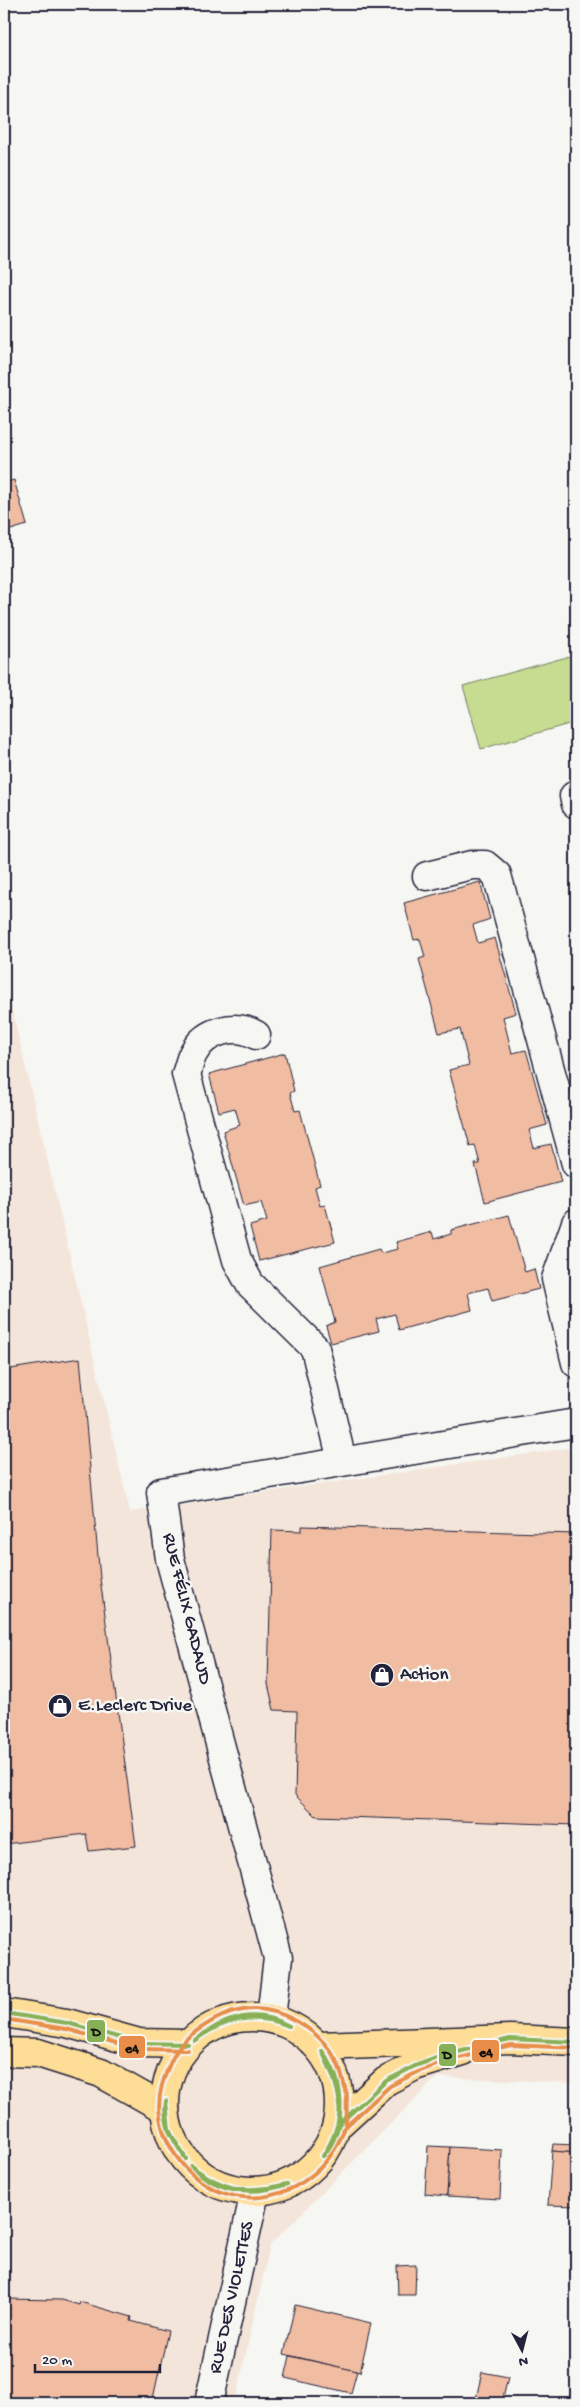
<svg xmlns="http://www.w3.org/2000/svg" width="580" height="2407" font-family="'Gochi Hand',sans-serif">
<style>
.built{fill:#f4e5da}
.green{fill:#c6dc91;stroke:#747f66}
.building{fill:#f0bca2;stroke:#22223b}
.lines{fill:none;stroke-linecap:round;stroke-linejoin:round}
.minor-casing{stroke:#22223b;stroke-width:31}
.major-casing{stroke:#22223b;stroke-width:31}
.minor{stroke:#f6f6f2;stroke-width:28}
.major{stroke:#fedd96;stroke-width:28}
.bus-1-casing{stroke:#f6f6f2;stroke-width:8}
.bus-2-casing{stroke:#f6f6f2;stroke-width:8}
.bus-1{stroke:#88b056;stroke-width:4}
.bus-2{stroke:#e98e4a;stroke-width:4}
.labels{text-anchor:middle;dominant-baseline:central;stroke-width:5;stroke-linejoin:round;paint-order:stroke}
.street-label{font-size:19px;fill:#22223b;stroke:#f6f6f2}
.poi-label{font-size:19px;fill:#22223b;stroke:#f6f6f2;text-anchor:start}
.line-badge{stroke:#f6f6f2;stroke-width:2}
.pale-badge-label{font-size:14px;text-anchor:middle;font-weight:bold;fill:#111}
</style>
<rect width="100%" height="100%" fill="#f6f6f2"/>
<filter id="ink" filterUnits="userSpaceOnUse"><feTurbulence type="fractalNoise" baseFrequency=".02" numOctaves="2"/><feDisplacementMap in="SourceGraphic" scale="10" xChannelSelector="R" yChannelSelector="G"/><feConvolveMatrix kernelMatrix="1 2 1 2 8 2 1 2 1" color-interpolation-filters="sRGB"/></filter>
<g filter="url(#ink)">
<polygon class="built" points="4,975 130,1512 576,1447 576,2083 437,2077 270,2245 235,2403 4,2403"/>
<polygon class="green" points="574,655 576,722 481,749 463,686"/>
<g class="building">
<polygon points="14,480 27,525 4,532 4,483"/>
<polygon points="480,882 490,919 473,925 478,943 495,938 516,1013 503,1017 512,1053 526,1050 547,1125 529,1130 534,1148 551,1144 561,1182 485,1202 475,1164 480,1164 475,1145 470,1146 449,1070 469,1065 460,1029 439,1033 419,959 425,957 420,939 414,940 404,903"/>
<polygon points="285,1053 294,1091 290,1093 295,1111 300,1110 320,1185 315,1187 320,1206 325,1205 335,1242 259,1261 250,1226 267,1221 261,1202 244,1206 223,1131 240,1125 235,1108 219,1112 209,1074"/>
<polygon points="509,1215 525,1272 534,1269 539,1289 492,1301 488,1288 468,1293 472,1310 399,1330 395,1314 376,1319 379,1331 331,1343 326,1326 335,1322 320,1266 379,1249 381,1253 398,1249 396,1242 432,1232 434,1239 451,1234 451,1230"/>
<polygon points="80,1358 100,1578 136,1846 89,1851 86,1834 4,1844 4,1370"/>
<polygon points="302,1526 576,1534 576,1825 316,1816 295,1795 297,1711 274,1710 268,1684 272,1530 302,1531"/>
<polygon points="553,2144 576,2145 576,2153 552,2151"/>
<polygon points="428,2146 450,2147 447,2196 425,2194"/>
<polygon points="450,2147 502,2150 500,2199 447,2196"/>
<polygon points="552,2151 576,2153 576,2206 548,2205"/>
<polygon points="416,2265 415,2295 398,2295 397,2266"/>
<polygon points="4,2299 62,2300 79,2305 80,2302 132,2317 131,2321 168,2331 152,2403 4,2403"/>
<polygon points="295,2305 371,2323 360,2372 284,2354"/>
<polygon points="290,2356 357,2371 351,2393 285,2378"/>
<polygon points="482,2372 508,2377 502,2403 475,2403"/>
</g>
<g class="lines">
<g class="minor-casing">
<g id="minor">
<polyline points="574,796 576,804"/>
<polyline points="427,876 472,865 485,865 497,875 576,1164"/>
<path d="M256,1035C236,1023 206,1030 194,1052C190,1058 189,1067 186,1074L237,1260L250,1284L315,1348L342,1461"/>
<polyline points="576,1223 556,1279 576,1363"/>
<polyline points="271,2018 278,1958 170,1559 161,1492 576,1423"/>
<path id="s1" d="M209,2403L255,2192"/>
</g>
</g>
<g class="major-casing">
<g id="major">
<polyline points="4,2013 67,2023 139,2043 188,2044"/>
<circle cx="252" cy="2104" r="87"/>
<polyline points="319,2046 510,2039 576,2042"/>
<polyline points="4,2052 38,2053 101,2073 165,2109"/>
<polyline points="339,2124 386,2081 415,2066 463,2051"/>
</g>
</g>
<use href="#minor" class="minor"/>
<use href="#major" class="major"/>
<g class="bus-1-casing">
<g id="bus-1">
<polyline points="4,2013 67,2023 139,2043 188,2044"/>
<path d="M195,2040C224,2018 254,2007 289,2026"/>
<path d="M195,2040C226,2018 253,2012 289,2026"/>
<path d="M322,2051C345,2080 348,2127 323,2156"/>
<path d="M322,2051C341,2092 349,2115 323,2156"/>
<polyline points="166,2101 169,2131 186,2159"/>
<path d="M166,2101C162,2123 174,2142 186,2159"/>
<polyline points="339,2124 386,2081 415,2066 442,2056 510,2039 576,2042"/>
<path d="M191,2166C225,2191 247,2194 287,2184"/>
<path d="M191,2166C218,2193 253,2196 287,2184"/>
</g>
</g>
<g class="bus-2-casing">
<g id="bus-2">
<polyline points="4,2019 66,2029 138,2049 188,2050"/>
<path d="M347,2094C343,2083 342,2072 337,2062C321,2030 279,2004 243,2010C223,2013 208,2023 192,2034C176,2046 168,2066 162,2085C155,2111 161,2134 176,2156C224,2225 319,2203 345,2127C348,2117 346,2106 347,2097"/>
<polyline points="343,2129 390,2086 418,2072 444,2062 511,2045 576,2048"/>
</g>
</g>
<use href="#bus-1" class="bus-1"/>
<use href="#bus-2" class="bus-2"/>
</g>
</g>
<defs>
<g id="shop-disc" transform="scale(1.25)"><circle r="9.5" fill="#22223b" stroke="#f6f6f2"/><path d="M-5-2.5h2.3a2.7 3.5 0 0 1 5.4 0H5L5.5 6h-11ZM-1.5-2.5h3a1.5 2.3 0 0 0-3 0Z" fill="#fff"/></g>
</defs>
<g fill-rule="evenodd">
<use href="#shop-disc" x="382" y="1675"/>
<use href="#shop-disc" x="60" y="1706"/>
</g>
<g class="labels">
<g class="street-label">
<text transform="translate(186 1609) rotate(76)">RUE FÉLIX GADAUD</text>
<text stroke="none"><textPath href="#s1" startOffset="108">RUE DES VIOLETTES</textPath></text>
</g>
<g class="poi-label">
<text x="400" y="1675">Action</text>
<text x="78" y="1706">E.Leclerc Drive</text>
</g>
</g>
<g class="line-badge">
<rect x="86" y="2019" width="20" height="24" rx="5" fill="#88b056"/>
<rect x="118" y="2035" width="28" height="24" rx="5" fill="#e98e4a"/>
<rect x="471" y="2039" width="29" height="24" rx="5" fill="#e98e4a"/>
<rect x="438" y="2043" width="19" height="24" rx="5" fill="#88b056"/>
</g>
<g class="pale-badge-label">
<text x="96" y="2036">D</text>
<text x="132" y="2052">e4</text>
<text x="486" y="2056">e4</text>
<text x="447" y="2059">D</text>
</g>
<rect width="580" height="2407" fill="none" stroke="#f6f6f2" stroke-width="20"/>
<rect x="10" y="10" width="560" height="2387" fill="none" stroke="#22223b" stroke-width="2" filter="url(#ink)"/>
<g transform="translate(522 2350) rotate(173)" stroke="#f6f6f2" stroke-width="4" paint-order="stroke">
<path d="M0-4L9 19L0 12L-9 19Z" fill="#22223b"/>
<text y="-8" font-size="14" font-weight="bold" text-anchor="middle" fill="#22223b">N</text>
</g>
<path d="M35 2364v8h125v-8" fill="none" stroke="#22223b" stroke-width="2.5"/>
<text x="42" y="2364" font-size="15" fill="#22223b" stroke="#f6f6f2" stroke-width="4" paint-order="stroke">20 m</text>
</svg>
